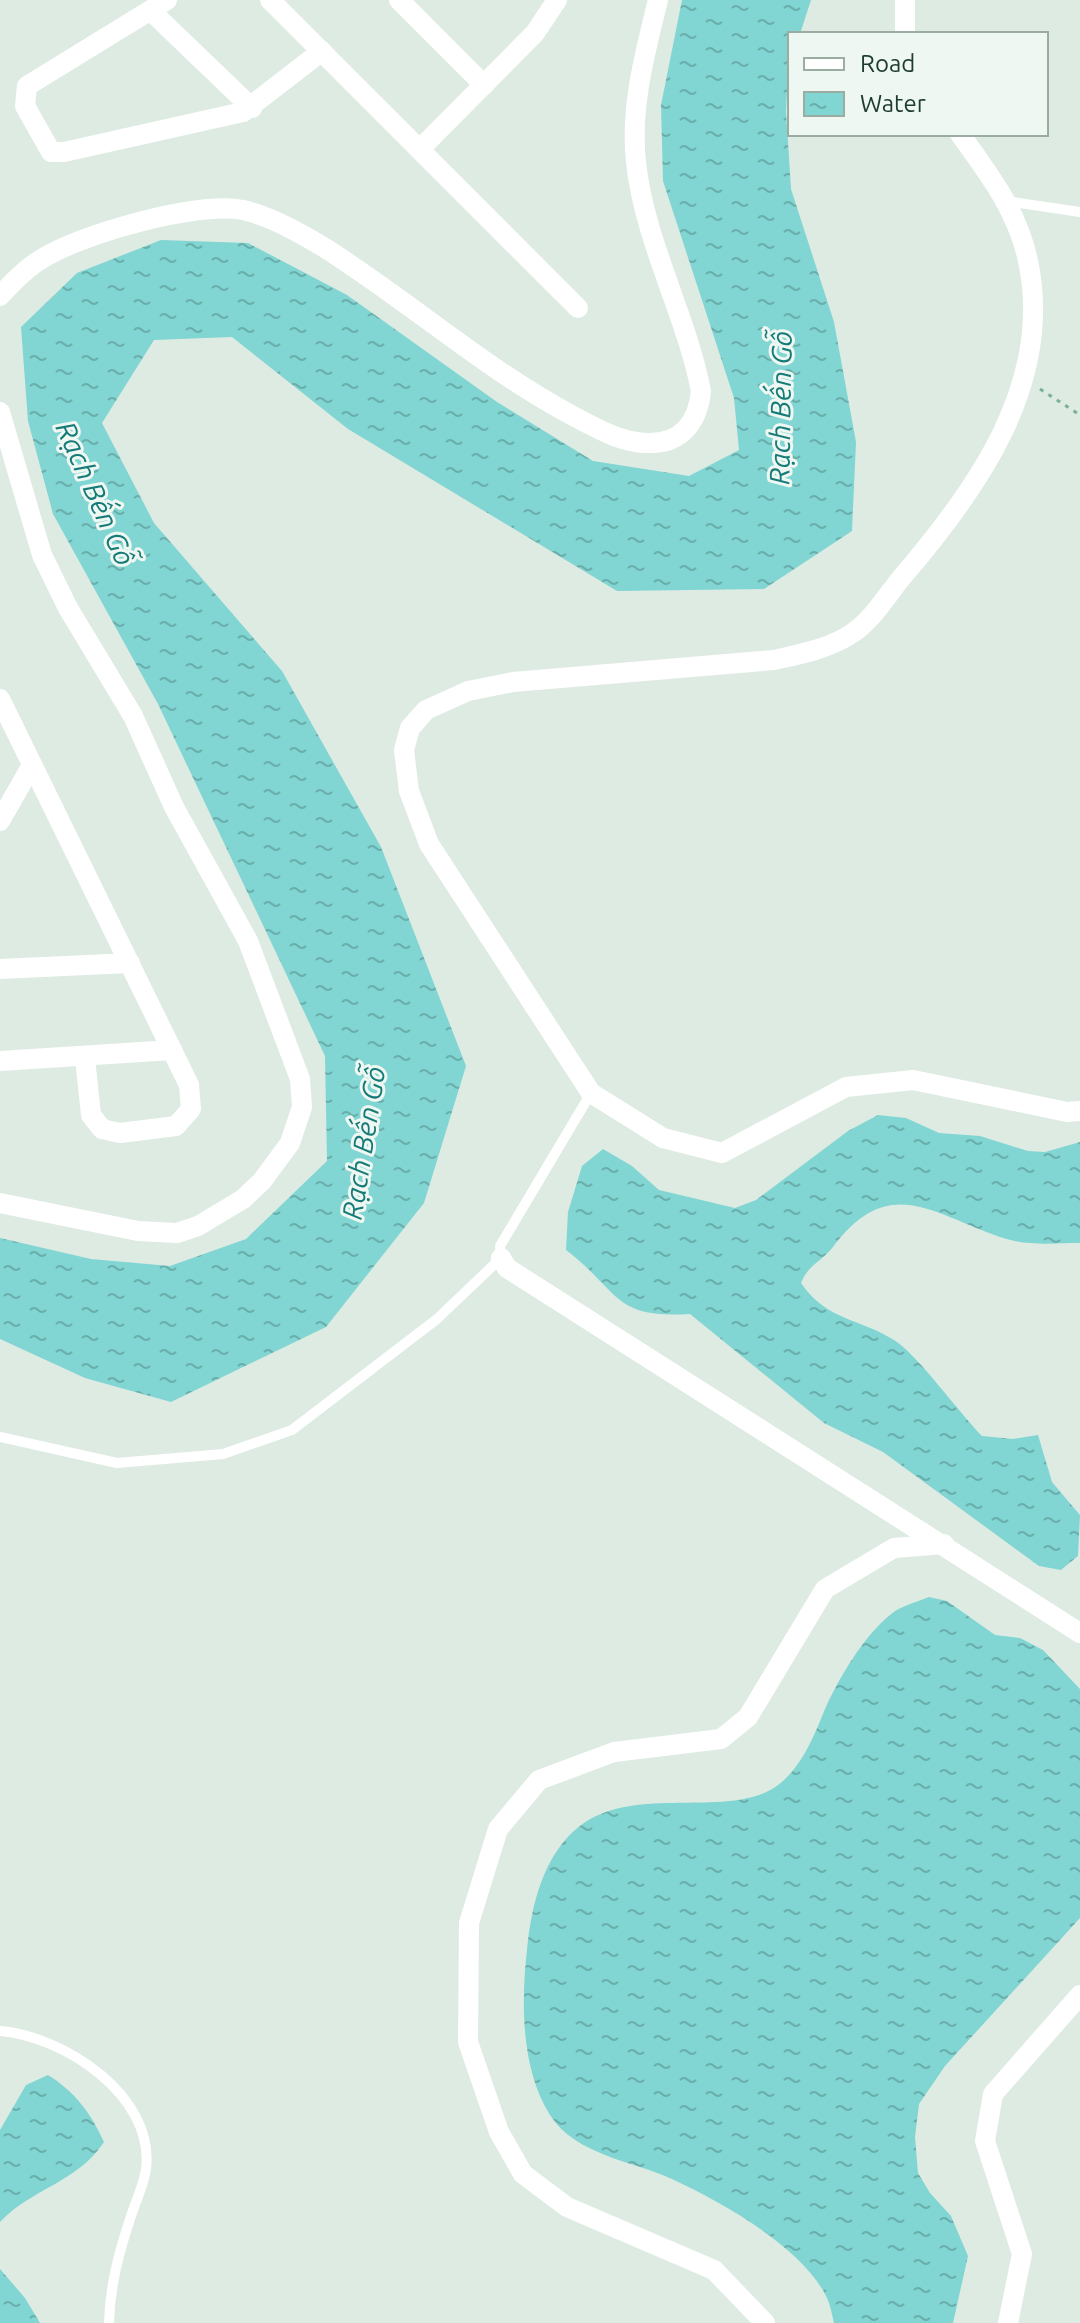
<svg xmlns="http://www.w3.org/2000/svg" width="1080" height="2323" font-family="Ubuntu,sans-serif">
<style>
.water{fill:url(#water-ripples)}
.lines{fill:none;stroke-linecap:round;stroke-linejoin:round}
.path{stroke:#7cb196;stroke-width:3;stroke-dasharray:4 6;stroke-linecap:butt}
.lane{stroke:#fff;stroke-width:10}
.street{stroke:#fff;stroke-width:20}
.labels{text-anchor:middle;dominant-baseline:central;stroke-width:6;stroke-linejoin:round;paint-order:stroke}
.water-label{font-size:28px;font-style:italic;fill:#157b79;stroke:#eef7f1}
</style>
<defs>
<pattern id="water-ripples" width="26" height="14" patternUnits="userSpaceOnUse" patternTransform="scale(2)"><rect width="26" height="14" fill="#81d5d2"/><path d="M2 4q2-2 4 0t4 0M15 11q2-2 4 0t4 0" fill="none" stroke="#69aeab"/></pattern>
</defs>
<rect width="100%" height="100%" fill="#deebe3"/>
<g class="water">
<polygon points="682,0 811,0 800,34 790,34 786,111 791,189 834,322 856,442 852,531 764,589 617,591 348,429 232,337 154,340 102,423 154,523 282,671 381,847 466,1066 424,1203 326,1327 171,1402 85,1378 0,1339 0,1238 91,1259 170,1266 246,1239 327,1161 325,1056 158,704 53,514 28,421 21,327 77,273 161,240 248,243 347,295 497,402 593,461 689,476 739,450 734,398 663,181 661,105"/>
<path d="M878,1115L906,1118L939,1133L980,1136L1028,1151L1045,1152L1080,1142V1243C1056,1243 1029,1246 1007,1239C937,1218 891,1169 833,1247C822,1261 808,1265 801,1283C827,1321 859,1318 894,1340C916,1353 960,1414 982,1436L1013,1439L1038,1435L1052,1482L1080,1515L1078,1556L1061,1570L1039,1566L883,1452L824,1423L690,1314C612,1319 620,1291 566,1250L568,1212L582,1166L603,1149L632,1166L659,1190L735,1208L756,1200L848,1131Z"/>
<path d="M929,1597L947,1601L995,1635L1020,1638L1043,1650L1080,1689V1918L945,2066L919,2104L915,2137L918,2173L930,2193L951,2216L968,2256L953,2323H834C832,2314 830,2303 825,2294C799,2245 721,2202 672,2179C633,2161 575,2155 550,2115C521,2069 521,2003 527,1950C531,1907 543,1854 580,1826C636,1783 731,1821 778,1785C802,1767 814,1736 825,1709C839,1678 863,1637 890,1615C900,1606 917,1602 929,1597Z"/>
<path d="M48,2075C74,2091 91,2113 104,2142C77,2183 32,2188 0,2222V2130L26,2085Z"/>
<polygon points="0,2269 25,2298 40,2323 0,2323"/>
</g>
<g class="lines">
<polyline class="path" points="1040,389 1080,415"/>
<g class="lane">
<polyline points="1006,201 1080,212"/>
<polyline points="0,1437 117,1463 223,1454 292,1430 437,1319 501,1258 500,1246 591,1093"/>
<path d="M0,2031C63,2036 155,2095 146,2169C144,2184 136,2201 131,2216C119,2252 110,2285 109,2323"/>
</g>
<g class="street">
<polyline points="167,0 27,86 25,106 51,152 64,152 243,112 322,51"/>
<polyline points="270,0 578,308"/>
<polyline points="399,0 484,85"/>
<polyline points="905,0 905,34"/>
<polyline points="152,12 252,108"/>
<path d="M960,134C989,174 1018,212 1028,261C1054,382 977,490 902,577C888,594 873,619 854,632C832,648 801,654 774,660L513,682L468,691L426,710L410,728L404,750L409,791L429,844L591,1093L663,1138L722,1153L846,1087L913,1080L1067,1112L1080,1111"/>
<polyline points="420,149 535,33 557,0"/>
<path d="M0,296C12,283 25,269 40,260C80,234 198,201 243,210C272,217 300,233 325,248C410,302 486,370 575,417C598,429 622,443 648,443C682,444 698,421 701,391C686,314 644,240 636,162C630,107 645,53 658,0"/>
<polyline points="0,412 42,555 68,608 133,716 174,807 248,941 300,1079 302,1107 290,1143 262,1181 243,1199 198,1226 177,1233 138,1231 0,1203"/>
<polyline points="0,699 189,1085 191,1109 176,1126 120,1133 102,1129 91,1115 85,1058"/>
<polyline points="0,821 32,765"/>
<polyline points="0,969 130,963"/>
<polyline points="0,1061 172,1050"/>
<polyline points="501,1258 507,1268 1080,1633"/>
<polyline points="765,2323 714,2270 567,2207 523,2174 499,2132 468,2042 469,1923 498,1829 539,1780 614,1752 721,1739 748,1717 825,1589 894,1548 944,1544"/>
<polyline points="1008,2323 1022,2254 985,2141 993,2094 1080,1995"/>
</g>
</g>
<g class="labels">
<g class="water-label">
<text transform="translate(780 408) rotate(-89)">Rạch Bến Gỗ</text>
<text transform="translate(96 493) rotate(66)">Rạch Bến Gỗ</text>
<text transform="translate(363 1143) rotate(-81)">Rạch Bến Gỗ</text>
</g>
</g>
<rect x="788" y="32" width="260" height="104" fill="#eef7f1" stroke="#9baca3" stroke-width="2"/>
<rect x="804" y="58" width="40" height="12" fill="#ffffff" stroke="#9baca3" stroke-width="2"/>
<text x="860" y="72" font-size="24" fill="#1e3c2e">Road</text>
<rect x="804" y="92" width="40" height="24" fill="url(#water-ripples)" stroke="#9baca3" stroke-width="2"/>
<text x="860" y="112" font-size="24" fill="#1e3c2e">Water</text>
</svg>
